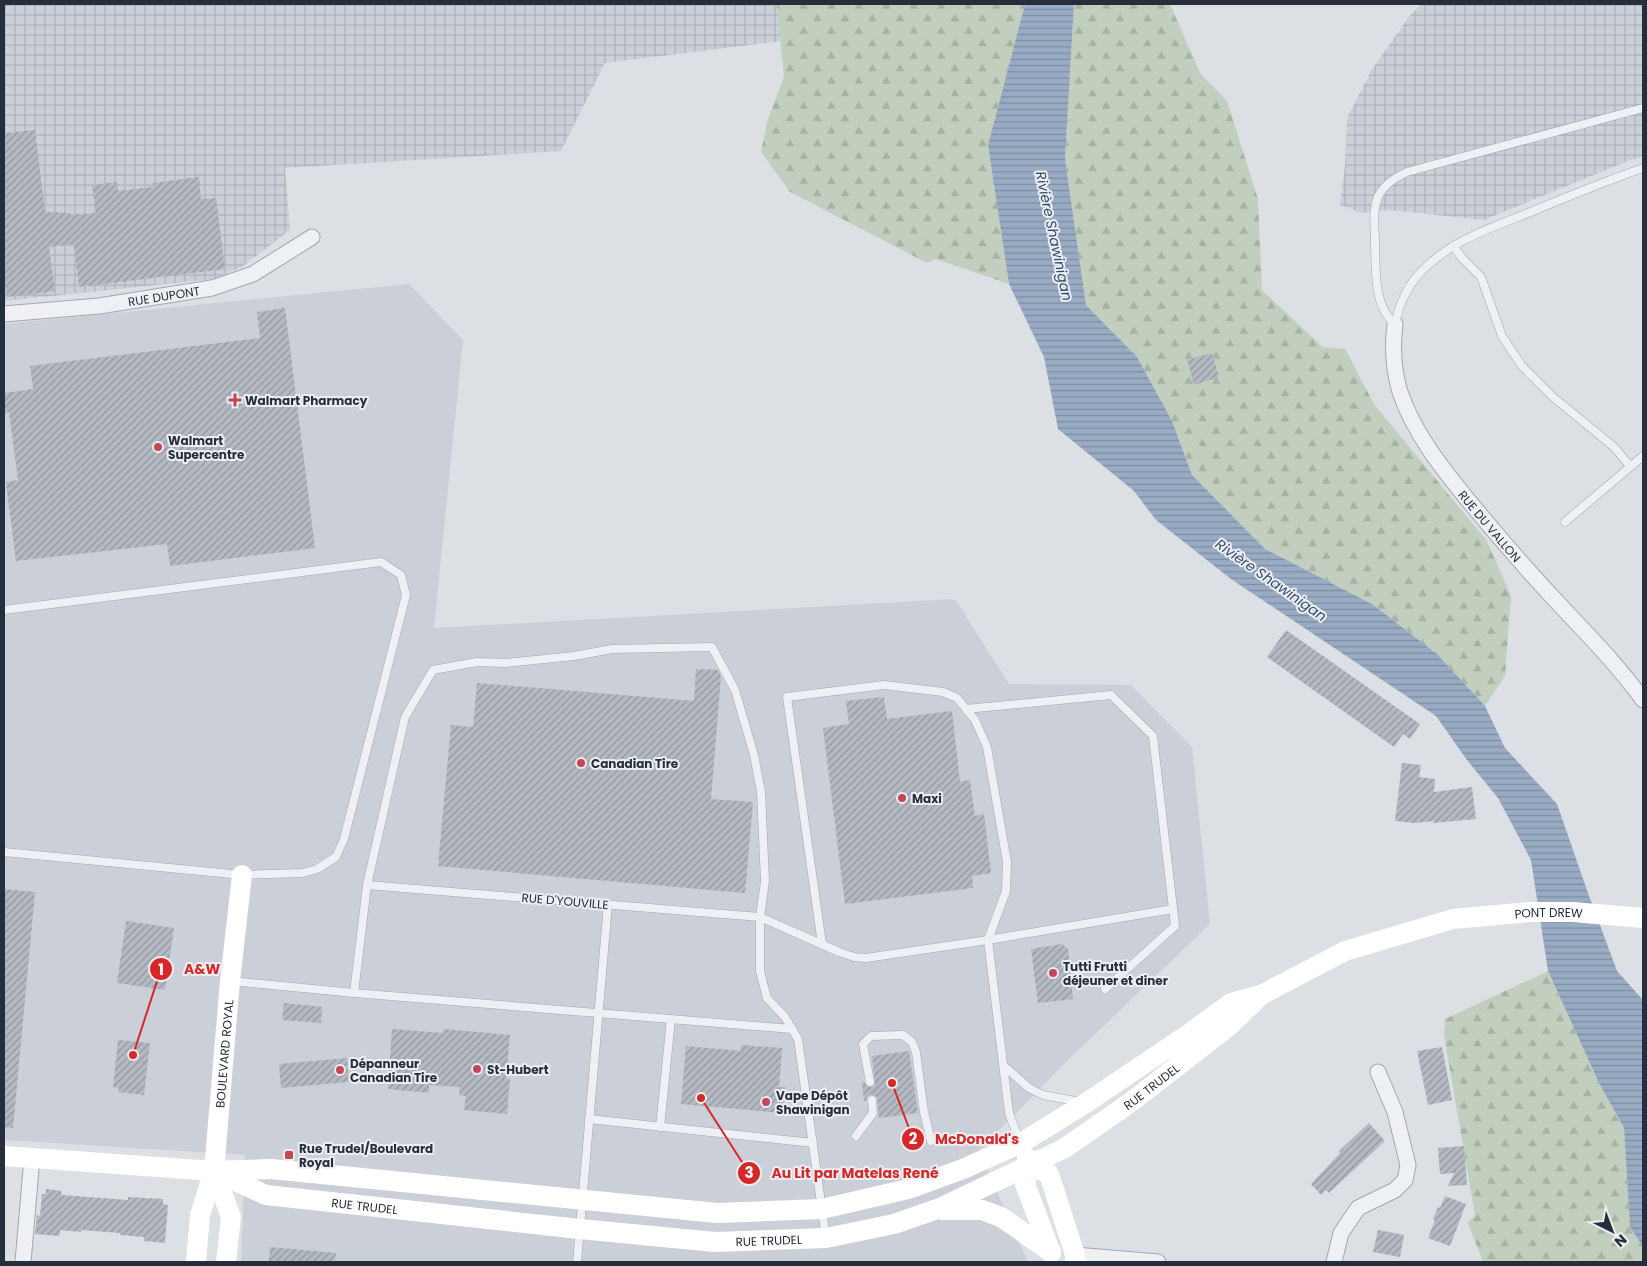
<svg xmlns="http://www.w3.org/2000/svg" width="1647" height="1266" font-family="Poppins,sans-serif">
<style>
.built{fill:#cbcfd7}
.industrial{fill:url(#industrial-grid)}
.forest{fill:url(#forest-firs)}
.water{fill:url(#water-rules)}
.building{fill:url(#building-hatch)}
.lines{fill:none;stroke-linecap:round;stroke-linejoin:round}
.lane-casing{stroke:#a2a7af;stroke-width:9}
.street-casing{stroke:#a2a7af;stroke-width:17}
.lane{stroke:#eff0f4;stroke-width:8}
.street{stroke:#eff0f4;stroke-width:15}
.secondary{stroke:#fff;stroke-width:20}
.poi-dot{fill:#c44756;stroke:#ebeef3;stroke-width:2}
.labels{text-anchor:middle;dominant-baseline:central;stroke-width:4;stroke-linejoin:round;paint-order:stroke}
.street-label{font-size:12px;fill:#272e3b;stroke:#ebeef3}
.poi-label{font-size:12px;font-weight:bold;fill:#272e3b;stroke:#ebeef3;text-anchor:start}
.water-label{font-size:14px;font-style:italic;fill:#344b6c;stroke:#ebeef3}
.leader{fill:none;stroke:#d62828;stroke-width:2}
.callout-dot{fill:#d62828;stroke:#ebeef3;stroke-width:2}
.mark-label{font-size:15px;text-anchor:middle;font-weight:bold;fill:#fff}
.callout-label{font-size:14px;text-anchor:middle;font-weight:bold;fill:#d62828;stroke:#ebeef3;stroke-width:4;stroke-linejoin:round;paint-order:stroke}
</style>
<defs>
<pattern id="industrial-grid" width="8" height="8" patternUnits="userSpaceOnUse" patternTransform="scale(1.25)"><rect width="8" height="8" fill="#cbcfd7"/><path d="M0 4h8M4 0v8" fill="none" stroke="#aeb2b9"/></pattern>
<pattern id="forest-firs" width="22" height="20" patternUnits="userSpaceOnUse" patternTransform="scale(1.25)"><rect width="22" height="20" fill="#c2cfbe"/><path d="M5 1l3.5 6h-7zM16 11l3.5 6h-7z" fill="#a7b2a4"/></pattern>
<pattern id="water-rules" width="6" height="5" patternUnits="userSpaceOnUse" patternTransform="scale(1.25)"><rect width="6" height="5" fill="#99acc4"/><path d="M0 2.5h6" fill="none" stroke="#7d8ca0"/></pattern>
<pattern id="building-hatch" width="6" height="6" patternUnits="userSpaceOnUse" patternTransform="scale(1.25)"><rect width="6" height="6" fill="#b4b9c2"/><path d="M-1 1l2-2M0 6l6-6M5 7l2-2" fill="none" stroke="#92979f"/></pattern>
</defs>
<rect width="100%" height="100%" fill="#dce0e5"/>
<polygon class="built" points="409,284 463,340 434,628 955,599 1009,684 1131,685 1192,747 1210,924 1067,1061 979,1151 1028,1262 241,1262 245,1155 4,1140 4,324"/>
<g class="industrial">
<polygon points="4,4 775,4 777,7 781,41 605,63 561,151 285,168 290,230 242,267 214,279 4,301"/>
<polygon points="1421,4 1643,4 1643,156 1628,161 1484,220 1390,210 1362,213 1340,205 1345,166 1347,118 1371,71 1408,18"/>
</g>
<g class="forest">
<polygon points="775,4 1025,4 988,145 1009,284 936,259 927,263 790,192 761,152 767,122 784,76 777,7"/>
<polygon points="1074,4 1170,4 1200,73 1227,101 1258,199 1262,290 1323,347 1345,349 1374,404 1487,541 1511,596 1505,676 1485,706 1437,654 1372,604 1265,549 1192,475 1172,421 1137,357 1086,305 1065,159"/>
<polygon points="1548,971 1599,1083 1624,1128 1630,1227 1643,1247 1643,1262 1483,1262 1468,1223 1475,1215 1444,1036 1445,1019"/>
</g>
<polygon class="water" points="1025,4 1074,4 1065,159 1086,305 1137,357 1172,421 1192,475 1265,549 1372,604 1437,654 1485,706 1505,748 1557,804 1588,893 1617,971 1643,1000 1643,1247 1630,1227 1624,1128 1599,1083 1548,971 1531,860 1498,798 1467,760 1436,716 1231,579 1156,520 1134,491 1058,429 1044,357 1009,284 988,145"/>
<g class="building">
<polygon points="35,130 45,212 70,213 71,215 96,213 92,185 117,182 118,191 153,187 153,183 199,177 201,199 216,198 225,269 79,287 74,244 49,247 55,291 7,297 4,273 4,133"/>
<polygon points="285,308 315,548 170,566 167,544 16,561 6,482 18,480 9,412 4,413 4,393 33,389 30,366 260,338 257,312"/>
<polygon points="1212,353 1219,377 1194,385 1187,360"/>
<polygon points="1286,630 1420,724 1410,739 1403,734 1394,747 1267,657"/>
<polygon points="696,669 718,670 721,676 711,799 753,802 745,893 438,866 451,725 473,727 477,683 694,701"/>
<polygon points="884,697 887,719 952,711 960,782 970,780 975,816 984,814 991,873 972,876 973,888 845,904 823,728 849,724 846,701"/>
<polygon points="1402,763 1421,765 1419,777 1435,779 1434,792 1472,787 1476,819 1433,823 1434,821 1415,823 1395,821"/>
<polygon points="4,889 35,892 13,1128 4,1127"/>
<polygon points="126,921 174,928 165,990 117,983"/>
<polygon points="1062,944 1068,949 1073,999 1038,1003 1031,949"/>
<polygon points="284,1003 322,1007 321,1023 282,1020"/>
<polygon points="392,1029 443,1033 444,1029 510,1035 506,1079 510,1079 507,1114 464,1110 466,1096 459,1095 460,1087 429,1085 429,1093 388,1089"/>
<polygon points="118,1040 150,1043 144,1095 118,1092 119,1088 113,1087"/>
<polygon points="741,1045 782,1048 779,1087 786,1087 783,1113 681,1104 686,1046 741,1051"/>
<polygon points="1442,1047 1452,1100 1428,1105 1417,1051"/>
<polygon points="909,1051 918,1113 879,1118 877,1097 871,1094 867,1097 866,1101 864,1101 862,1083 864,1082 869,1087 873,1087 875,1084 872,1056"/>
<polygon points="347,1058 349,1082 281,1088 279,1064"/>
<polygon points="1369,1123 1385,1141 1329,1193 1326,1190 1321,1195 1311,1184 1340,1153 1339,1151"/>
<polygon points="1464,1146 1467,1185 1448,1186 1454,1173 1440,1174 1438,1148"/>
<polygon points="46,1189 61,1191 62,1195 128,1200 128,1197 163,1199 163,1204 168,1205 165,1243 144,1241 144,1237 120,1235 120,1233 81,1230 81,1232 60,1230 59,1236 35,1234 37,1215 40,1216 42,1194 46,1194"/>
<polygon points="1445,1196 1466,1204 1450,1246 1428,1238 1435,1220 1433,1219 1438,1207 1440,1208"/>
<polygon points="1378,1230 1404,1235 1400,1257 1373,1252"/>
<polygon points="270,1247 336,1253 335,1262 269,1262"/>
</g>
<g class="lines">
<g class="lane-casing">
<g id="lane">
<path d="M1643,108L1407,172C1395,178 1384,184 1378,197C1372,212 1375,228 1375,243C1376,269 1373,306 1395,324C1399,305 1406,288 1420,273C1449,241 1493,227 1533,211C1569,196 1606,181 1643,168"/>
<polyline points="1453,246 1463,259 1481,277 1502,336 1522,366 1553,397 1614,447 1630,466"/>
<polyline points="1565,522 1643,456"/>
<polyline points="4,610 381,562 401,575 406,595 344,839 336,857 317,869 303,873 242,875 4,852"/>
<polyline points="966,709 1111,695 1153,736 1175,926 1105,989"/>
<polyline points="367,885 405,717 433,670 477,662 506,663 574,656 612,649 712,647 735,690 754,755 761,792 765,881 760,917 760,971 767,998 785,1017 798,1039 826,1238"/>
<polyline points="822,944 787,697 884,685 943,692 957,698 975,720 987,747 1007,862 1006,891 988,940 1009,1113 1020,1142"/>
<polyline points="230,981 354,993 367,885 760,917 839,952 854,957 866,958 988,940 1173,909"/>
<polyline points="354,993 792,1029"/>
<polyline points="1004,1066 1029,1088 1043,1095 1081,1102"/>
<polyline points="870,1082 863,1044 871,1036 903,1035 912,1042 916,1052 924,1112 931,1141"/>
<polyline points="589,1119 813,1143"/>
<polyline points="660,1127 671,1019"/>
<polyline points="856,1136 873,1113 872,1100"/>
<polyline points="577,1262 608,904"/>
</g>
</g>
<g class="street-casing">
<g id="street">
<path id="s1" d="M4,314L99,306L212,288L253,274L312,237"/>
<path id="s2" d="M1395,324C1392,348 1393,369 1400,392C1414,433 1441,467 1468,500C1497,535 1527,570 1558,603C1588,635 1618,665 1643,700"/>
<polyline points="1075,1255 1158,1262"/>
<polyline points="23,1262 32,1158"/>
<polyline points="1334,1262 1341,1233 1358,1208 1395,1190 1405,1180 1408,1165 1395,1112 1378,1072"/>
</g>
</g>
<use href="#lane" class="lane"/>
<use href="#street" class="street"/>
<g class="secondary">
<path id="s3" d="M4,1156L214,1171L271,1169L717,1213L822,1209L908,1189L963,1169L1021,1143L1086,1103L1187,1035L1231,1003L1261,995L1345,951L1453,919L1530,912H1573L1643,918"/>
<polyline points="1027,1158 1030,1165 1025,1184 1051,1253"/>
<polyline points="1030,1165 1049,1174 1075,1255 1075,1262"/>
<polyline points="214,1171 231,1217 226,1262"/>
<path id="s4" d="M218,1173L266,1195L580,1229L715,1242L826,1238L894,1224L940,1208L1065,1148L1131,1102L1229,1026L1259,997"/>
<polyline points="942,1210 982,1210 1001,1217 1051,1252"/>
<path id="s5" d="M196,1262L200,1215L214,1171L230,981L242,875"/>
</g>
</g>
<g class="poi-dot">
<path d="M232.5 392.5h5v5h5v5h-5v5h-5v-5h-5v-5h5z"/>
<circle cx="158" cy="447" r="5"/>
<circle cx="581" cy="763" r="5"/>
<circle cx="902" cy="798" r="5"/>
<circle cx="1053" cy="973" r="5"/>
<circle cx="477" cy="1069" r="5"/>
<circle cx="340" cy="1070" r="5"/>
<circle cx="766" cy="1102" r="5"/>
<rect x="284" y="1150" width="10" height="10" rx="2.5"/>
</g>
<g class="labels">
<g class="street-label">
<text stroke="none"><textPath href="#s1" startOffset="161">RUE DUPONT</textPath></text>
<text stroke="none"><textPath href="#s2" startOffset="231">RUE DU VALLON</textPath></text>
<text transform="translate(565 901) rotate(5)">RUE D'YOUVILLE</text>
<text stroke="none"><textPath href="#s3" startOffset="1618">PONT DREW</textPath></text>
<text stroke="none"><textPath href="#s5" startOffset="211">BOULEVARD ROYAL</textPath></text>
<text stroke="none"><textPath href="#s4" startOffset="978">RUE TRUDEL</textPath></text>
<text stroke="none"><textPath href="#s4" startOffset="152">RUE TRUDEL</textPath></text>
<text stroke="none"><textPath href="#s4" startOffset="558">RUE TRUDEL</textPath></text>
</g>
<g class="poi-label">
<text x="245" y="400">Walmart Pharmacy</text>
<text x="168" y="440">Walmart<tspan x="168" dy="14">Supercentre</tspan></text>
<text x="591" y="763">Canadian Tire</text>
<text x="912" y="798">Maxi</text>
<text x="1063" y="966">Tutti Frutti<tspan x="1063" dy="14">déjeuner et diner</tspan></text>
<text x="350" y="1063">Dépanneur<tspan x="350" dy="14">Canadian Tire</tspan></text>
<text x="487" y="1069">St-Hubert</text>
<text x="776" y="1095">Vape Dépôt<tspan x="776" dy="14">Shawinigan</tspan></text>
<text x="299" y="1148">Rue Trudel/Boulevard<tspan x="299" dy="14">Royal</tspan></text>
</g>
<g class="water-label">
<text transform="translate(1054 236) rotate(78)">Rivière Shawinigan</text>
<text transform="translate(1271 580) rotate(35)">Rivière Shawinigan</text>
</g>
</g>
<path class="leader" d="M133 1055L161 969M892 1083L913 1139M701 1098L749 1173"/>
<g class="callout-dot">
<circle cx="133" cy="1055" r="5"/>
<circle cx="892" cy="1083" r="5"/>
<circle cx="701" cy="1098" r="5"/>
<circle cx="161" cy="969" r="12"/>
<circle cx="913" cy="1139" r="12"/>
<circle cx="749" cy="1173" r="12"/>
</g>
<g class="mark-label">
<text x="161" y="975">1</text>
<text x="913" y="1144">2</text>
<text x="749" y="1178">3</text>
</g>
<g class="callout-label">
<text x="202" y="974">A&amp;W</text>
<text x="977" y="1144">McDonald's</text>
<text x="855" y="1178">Au Lit par Matelas René</text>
</g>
<rect width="1647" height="1266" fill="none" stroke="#272e3b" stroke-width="10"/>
<g transform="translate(1612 1231) rotate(138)" stroke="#ebeef3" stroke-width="4" paint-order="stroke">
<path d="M0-4L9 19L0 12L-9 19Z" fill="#272e3b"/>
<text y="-8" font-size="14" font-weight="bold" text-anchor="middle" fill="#272e3b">N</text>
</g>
</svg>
